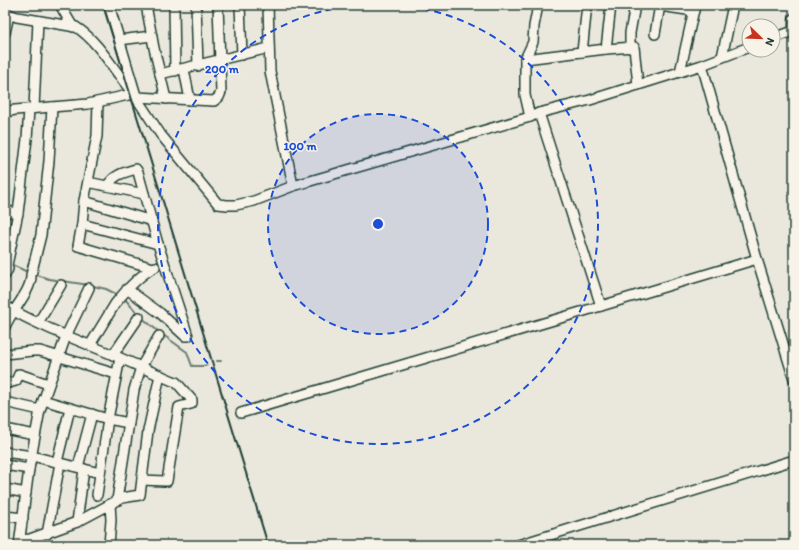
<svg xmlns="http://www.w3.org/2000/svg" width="799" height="550" font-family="Itim,sans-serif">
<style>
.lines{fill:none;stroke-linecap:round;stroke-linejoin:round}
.stream{stroke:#6a7c72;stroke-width:2}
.minor-casing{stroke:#1f3d34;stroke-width:12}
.minor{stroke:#f7f3e8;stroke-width:9}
.rail{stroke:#1f3d34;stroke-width:2}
.ring{fill:none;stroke:#1d4ed8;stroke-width:2;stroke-dasharray:7 5}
.centre{fill:#1d4ed8;stroke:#f7f3e8;stroke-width:2}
.ring-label{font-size:12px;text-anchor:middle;font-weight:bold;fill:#1d4ed8;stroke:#f7f3e8;stroke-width:3;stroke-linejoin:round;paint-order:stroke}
</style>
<rect width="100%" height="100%" fill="#eae8dd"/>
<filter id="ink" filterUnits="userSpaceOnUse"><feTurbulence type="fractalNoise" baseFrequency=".025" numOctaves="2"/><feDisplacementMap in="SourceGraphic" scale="8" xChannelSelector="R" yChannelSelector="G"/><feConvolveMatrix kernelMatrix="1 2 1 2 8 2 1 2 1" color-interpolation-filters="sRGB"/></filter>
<g filter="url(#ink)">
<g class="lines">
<g class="stream">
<polyline points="10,264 30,273"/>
<polyline points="34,274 49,279 89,285 106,289 118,295"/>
<polyline points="124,298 138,314"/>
<polyline points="141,317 159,332 187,352 192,366 203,366 207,365"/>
<polyline points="217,361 221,361"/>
</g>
<g class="minor-casing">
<g id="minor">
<polyline points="60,5 73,27"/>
<polyline points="109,5 137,99 161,135 218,204 227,205 236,205 254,201 293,186 530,117 539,113 590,100 702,65 749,47"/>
<polyline points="146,5 154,48 166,99"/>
<polyline points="174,5 175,71"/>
<polyline points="196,5 198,66"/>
<polyline points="240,5 242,55"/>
<polyline points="268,5 270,71 293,186"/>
<polyline points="660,6 694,11"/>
<path d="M5,13L17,17L76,27C100,42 117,76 136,97L214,101L219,97L221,92L218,5"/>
<polyline points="793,31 794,18"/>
<polyline points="5,33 9,15"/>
<polyline points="655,34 660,5"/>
<polyline points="773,38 794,31"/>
<polyline points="119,40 152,36"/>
<polyline points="630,48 630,33 635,5"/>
<polyline points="606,49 611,5"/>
<polyline points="582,52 587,5"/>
<polyline points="722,57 733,5"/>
<polyline points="525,59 606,49 634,47 638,85"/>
<polyline points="702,65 757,259 794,379"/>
<polyline points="184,69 190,100"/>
<polyline points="680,72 695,5"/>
<polyline points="160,74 269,48"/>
<polyline points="98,102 97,136 84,201 82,224 78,246 153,268"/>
<polyline points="34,108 38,21"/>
<polyline points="5,112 15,110 88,104 133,94"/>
<polyline points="539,113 601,306"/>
<polyline points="530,117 525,95 525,59 533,42 534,26 538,5"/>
<polyline points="88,182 144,194"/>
<path d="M107,186C115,174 123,173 136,169L138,172L158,244L188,336H185L160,313L127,289"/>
<polyline points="84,201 152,221"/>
<polyline points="5,211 18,213"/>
<polyline points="82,224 158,244"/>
<polyline points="5,275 8,269 7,265 18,213 27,139 29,109"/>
<path d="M5,306C39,326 75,339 111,354C132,363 152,372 173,381L176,382L192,400V403L191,404L179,407L167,481H165L142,480"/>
<polyline points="38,323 61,285"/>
<path d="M5,327C11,311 32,291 31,275L41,235L49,161L52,107"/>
<path d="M90,345L115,304C126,290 139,275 155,267"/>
<polyline points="5,354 32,351 40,351 116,374"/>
<polyline points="113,355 139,317"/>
<polyline points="5,384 16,381 19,374 48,384"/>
<polyline points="43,400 108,419 129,423"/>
<polyline points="5,402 40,410"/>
<polyline points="241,413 601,306 757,259"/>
<polyline points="5,429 35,435"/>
<polyline points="5,452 32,456 100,473"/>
<polyline points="57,462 70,408"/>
<polyline points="5,465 29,469"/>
<polyline points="78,467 92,414"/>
<polyline points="5,489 26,493"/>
<polyline points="97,495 108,419 120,358"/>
<polyline points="117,500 134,390 141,367 159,336"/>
<polyline points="5,516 23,518"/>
<polyline points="77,522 84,469"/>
<polyline points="47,534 60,463"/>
<polyline points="20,540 30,539 77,522 122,498 140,495 148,431 160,375"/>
<polyline points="19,545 29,469 40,410 66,336 89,288"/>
<polyline points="109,545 111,520 110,504"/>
<polyline points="518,545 794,460"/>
</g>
</g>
<use href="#minor" class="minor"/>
<polyline class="rail" points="103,5 268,545"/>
</g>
</g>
<circle cx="378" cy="224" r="110" fill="#1d4ed8" fill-opacity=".12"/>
<g class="ring">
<circle cx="378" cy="224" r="110"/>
<path d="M399 5A220 220 0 1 1 357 5"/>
</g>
<circle cx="378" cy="224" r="6" class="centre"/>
<g class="ring-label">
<text x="222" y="73">200 m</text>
<text x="300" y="150">100 m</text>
</g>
<rect width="799" height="550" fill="none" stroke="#f7f3e8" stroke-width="20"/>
<rect x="10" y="10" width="779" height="530" fill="none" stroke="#1f3d34" stroke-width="1.5" filter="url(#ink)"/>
<g transform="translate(761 38) rotate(113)"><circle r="19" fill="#f7f3e8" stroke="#a1aaa0"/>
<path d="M0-3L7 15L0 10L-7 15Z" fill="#c8321e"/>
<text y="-6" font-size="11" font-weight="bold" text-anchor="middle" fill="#1f3d34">N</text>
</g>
</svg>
